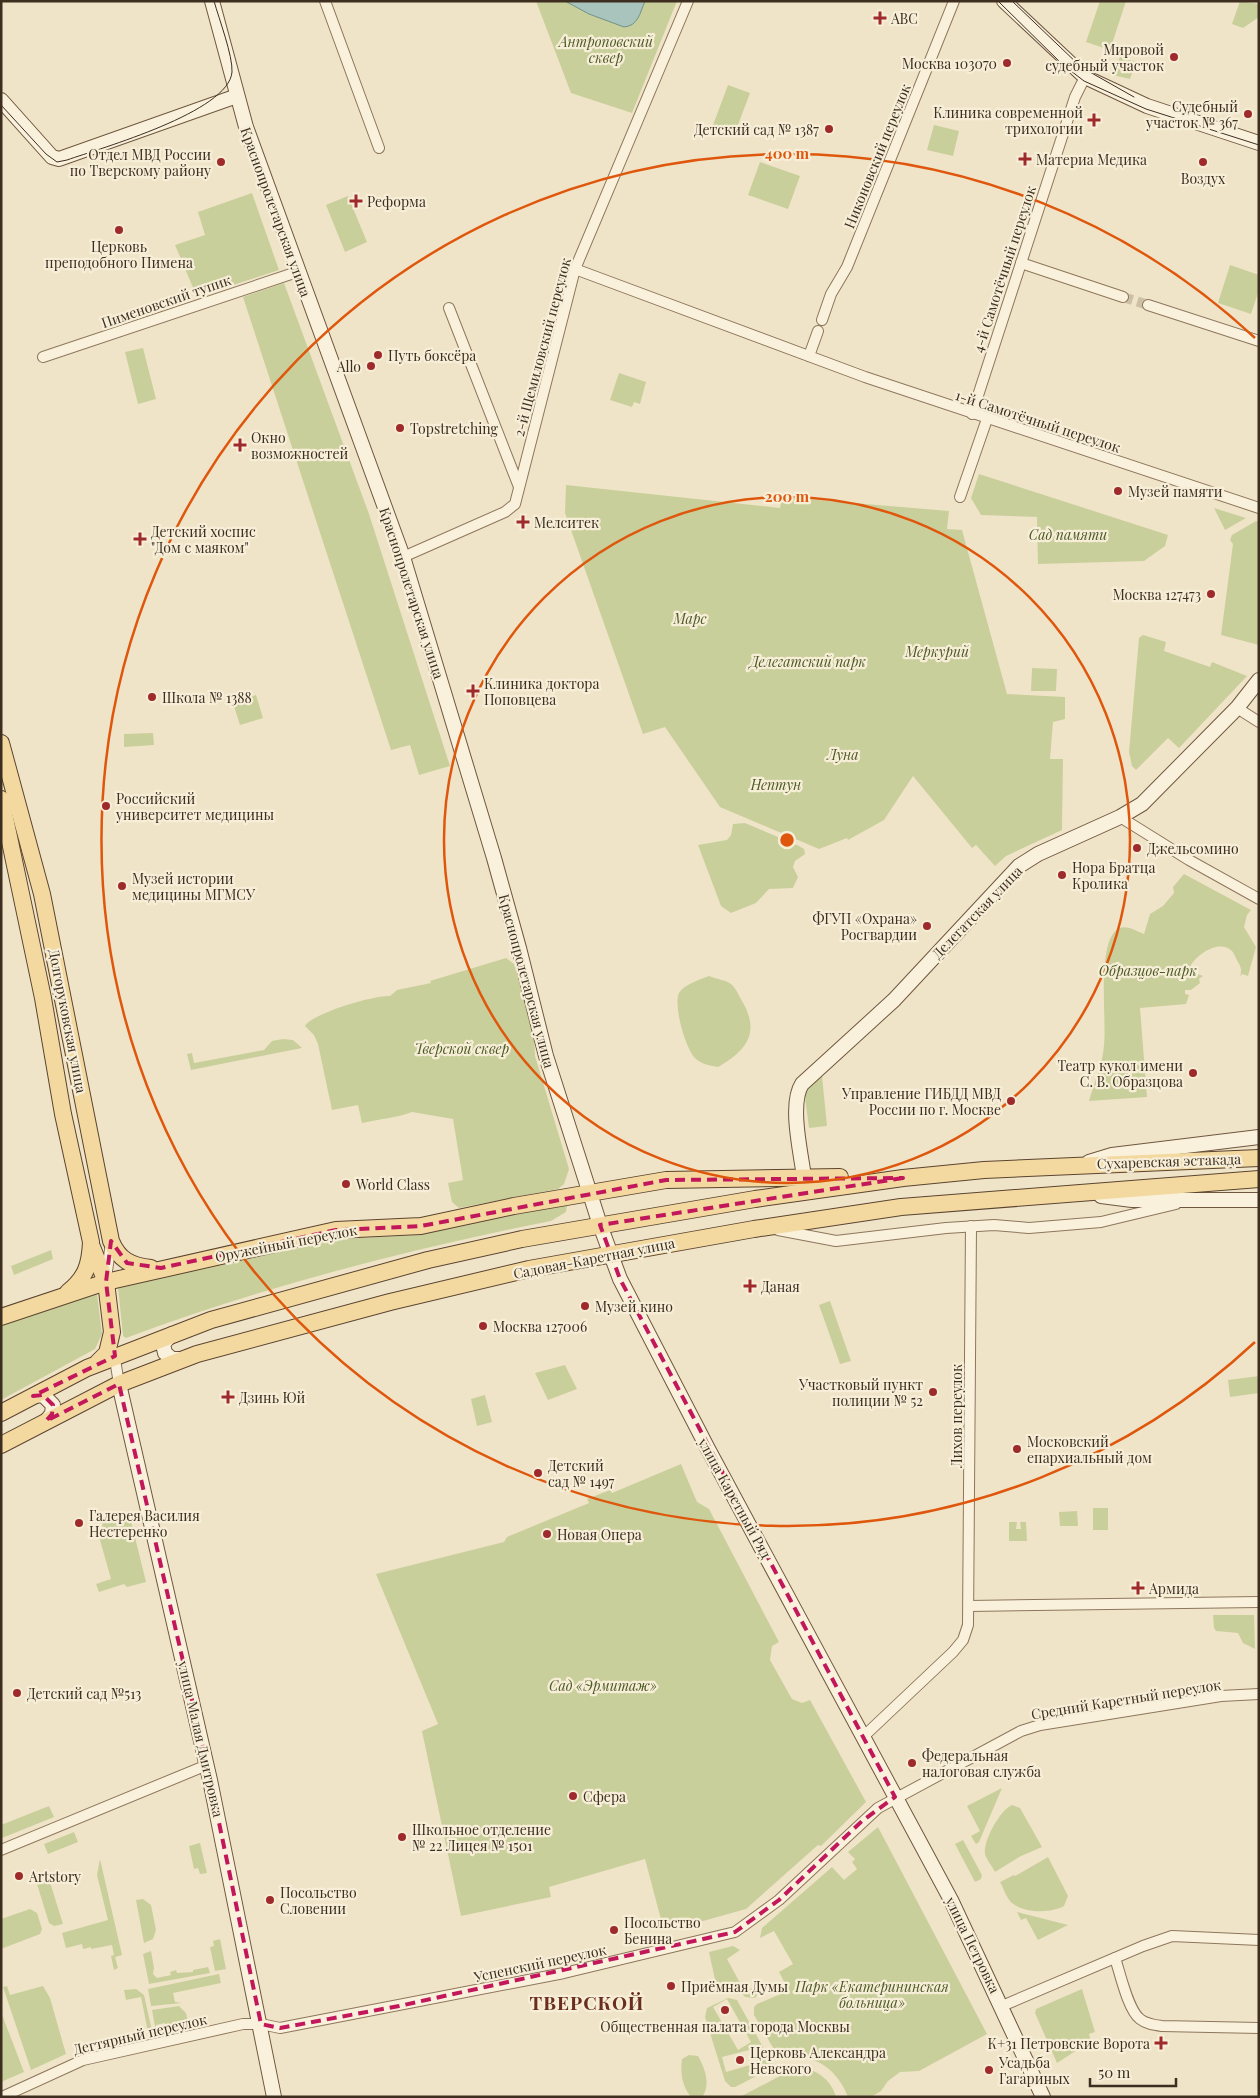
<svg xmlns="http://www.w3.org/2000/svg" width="1260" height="2098" font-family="'Playfair Display',serif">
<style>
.green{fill:#c9cf9b;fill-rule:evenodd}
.water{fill:#a9c4bc;stroke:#6f938a}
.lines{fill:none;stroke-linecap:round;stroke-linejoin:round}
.street-tunnel{stroke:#ccc0a6;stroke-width:10;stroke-dasharray:10 5;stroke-linecap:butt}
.street-casing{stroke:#8d765c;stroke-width:12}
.secondary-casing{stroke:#6f573f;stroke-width:16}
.primary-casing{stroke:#5b4430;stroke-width:18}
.street{stroke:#faf1dc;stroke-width:10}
.secondary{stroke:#faf1dc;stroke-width:14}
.primary{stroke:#f3d9a0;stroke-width:16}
.tram{stroke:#3d2e20;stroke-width:1}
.marked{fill:none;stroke:#c2185b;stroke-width:4;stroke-dasharray:10 6;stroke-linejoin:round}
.ring{fill:none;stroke:#df570d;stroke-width:2.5}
.poi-dot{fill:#9e2a2b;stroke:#f7eed8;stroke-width:2}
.labels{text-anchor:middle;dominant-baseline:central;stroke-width:4.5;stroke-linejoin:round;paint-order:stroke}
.poi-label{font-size:14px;fill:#3d2e20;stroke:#f7eed8;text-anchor:start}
.park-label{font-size:14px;font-style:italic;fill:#4d5a26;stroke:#f7eed8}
.street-label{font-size:14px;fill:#3d2e20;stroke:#f7eed8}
.district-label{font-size:19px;font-weight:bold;letter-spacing:1px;fill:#6b2e1e;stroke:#f7eed8}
.centre{fill:#df570d;stroke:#f7eed8;stroke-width:2.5}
.ring-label{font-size:15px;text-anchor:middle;font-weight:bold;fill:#df570d;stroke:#f7eed8;stroke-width:4.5;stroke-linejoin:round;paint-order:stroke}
</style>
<rect width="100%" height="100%" fill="#f0e4c8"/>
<g class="green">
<polygon points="536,1 677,1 632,113 571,93"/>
<polygon points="1100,1 1126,1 1110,50 1086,42"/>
<polygon points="1240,1 1259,4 1259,17 1243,28 1232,24"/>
<polygon points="1120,57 1136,62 1130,79 1113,75"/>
<polygon points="728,85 750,93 735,133 713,125"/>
<polygon points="934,125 959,131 953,156 927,150"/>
<polygon points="760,162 800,176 788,209 748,195"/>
<polygon points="252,193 279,270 197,297 175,245 205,235 198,212"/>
<polygon points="348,196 367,242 345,252 326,205"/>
<polygon points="1230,265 1259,275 1259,290 1251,314 1218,303"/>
<polygon points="284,283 369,514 450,766 419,775 410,745 391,750 243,297"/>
<polygon points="143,348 156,399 138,404 125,352"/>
<polygon points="619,373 646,382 640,404 634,402 632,407 610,400"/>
<polygon points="979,474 1168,535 1165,546 1144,561 1038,564 1037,517 981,515 971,498"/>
<polygon points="566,485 780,508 782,497 949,511 947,529 962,530 1007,694 1065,697 1065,719 1053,722 1050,759 1063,759 1062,830 1006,856 995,866 976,845 972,848 913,776 884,820 848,840 847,838 819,849 720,807 665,727 643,734 565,513"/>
<polygon points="1214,508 1246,518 1225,530"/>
<polygon points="1256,521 1259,522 1259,645 1221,635 1233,544 1230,540 1232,535"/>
<polygon points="1143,635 1166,642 1164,651 1210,667 1212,662 1247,676 1179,748 1168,738 1136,770 1132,766 1129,752 1139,638"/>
<polygon points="1032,668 1057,669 1056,691 1031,691"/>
<polygon points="256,695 263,718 240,725 233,703"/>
<polygon points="153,733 154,745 124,747 124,734"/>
<polygon points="745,823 799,846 804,849 805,854 795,861 793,867 798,877 793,888 769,889 756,903 731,913 721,906 698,845 727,840 731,835 733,824"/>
<path d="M1184,874L1251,910L1247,915L1244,927L1256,947L1248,976L1242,974L1240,977C1242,970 1241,967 1238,962C1236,959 1234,953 1232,951C1219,939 1198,954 1191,965L1193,972L1203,976L1199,979L1200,983L1191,990H1185V994L1189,995L1186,1004L1140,1008L1147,1097L1089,1101C1094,1083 1103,1063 1104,1045C1107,1021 1096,942 1118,929C1126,924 1136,931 1144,934L1150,914L1163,906L1174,893L1173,887Z"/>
<path d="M506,958L514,964L534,1033L535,1056L569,1169L564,1184L558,1189L459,1208L452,1202L448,1183L463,1180L453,1119L412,1112C397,1118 379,1119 362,1123L358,1105L332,1110L318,1044L314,1035L305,1026C313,1013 374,995 390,996L397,990L431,983L430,981Z"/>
<path d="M709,976C716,979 726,980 731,984C736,988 739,996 742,1001C761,1033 746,1051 718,1067C710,1066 702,1064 696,1059C686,1051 673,1005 679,993C685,984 699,980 709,976Z"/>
<polygon points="283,1039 293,1040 302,1048 191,1070 187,1054 192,1053 194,1063 264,1050 272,1041"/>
<polygon points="822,1076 827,1126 809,1128 804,1090"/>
<path d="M567,1205L566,1212L551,1221C409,1249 262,1287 126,1338L123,1336L118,1287L339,1239L420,1235L516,1214Z"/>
<polygon points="51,1250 53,1259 14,1275 11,1266"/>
<polygon points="97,1294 102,1334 95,1349 1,1400 1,1326"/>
<polygon points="830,1301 851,1361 840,1364 819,1305"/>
<polygon points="565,1365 577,1389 548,1400 535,1373"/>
<polygon points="1259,1376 1259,1393 1230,1397 1228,1380"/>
<polygon points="485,1395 492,1422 477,1426 471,1399"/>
<polygon points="681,1464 697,1502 709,1509 779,1642 772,1646 770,1660 792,1699 802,1703 810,1700 866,1802 821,1846 818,1845 746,1909 696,1923 695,1919 663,1927 645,1859 549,1887 551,1897 461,1916 422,1731 438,1724 376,1574 504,1542 507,1537 589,1503 587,1499 610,1490 612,1493"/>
<rect x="1093" y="1508" width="15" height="22"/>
<polygon points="1077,1511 1078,1526 1060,1526 1059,1512"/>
<polygon points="130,1517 146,1582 127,1587 124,1584 99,1592 96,1584 111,1579 98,1533 105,1530 102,1526 103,1523"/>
<polygon points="1009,1522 1017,1522 1016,1529 1021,1529 1020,1522 1026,1522 1027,1541 1009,1541"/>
<polygon points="1213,1615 1254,1615 1255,1649 1243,1643 1238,1633 1216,1631 1214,1628"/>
<polygon points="1002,1788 979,1842 976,1844 971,1836 980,1831 967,1806"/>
<path d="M1012,1805L1020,1808L1042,1847L1021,1856L995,1872C992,1866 986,1859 985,1854C983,1841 1000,1810 1012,1805Z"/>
<polygon points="49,1806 54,1817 2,1838 1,1825"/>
<path d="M878,1827L987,2034L919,2071L900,2072L888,2081L881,2091L871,2097H848C840,2076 823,2058 798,2057C792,2057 785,2061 779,2058L754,2015V2007L757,2004L783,1993L787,1987L779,1972L793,1964L774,1931L760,1938L762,1928L832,1867L844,1880L857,1869L852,1862L855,1859L848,1852Z"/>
<polygon points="74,1832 78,1842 48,1854 44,1844"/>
<polygon points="963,1840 982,1875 981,1879 975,1882 955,1844"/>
<polygon points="200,1843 207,1873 200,1874 198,1868 194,1869 189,1846"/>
<path d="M1048,1857L1068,1896L1064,1906C1052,1913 1027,1913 1015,1905C1007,1901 1004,1889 1000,1882L1014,1875L1015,1876Z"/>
<polygon points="100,1859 122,1955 115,1957 118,1968 114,1970 111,1956 114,1955 112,1945 91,1949 91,1947 83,1949 82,1944 66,1948 62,1933 108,1920 97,1875"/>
<polygon points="49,1879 63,1924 54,1926 49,1923 37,1884"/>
<polygon points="143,1899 151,1905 156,1930 153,1939 144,1943 136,1900"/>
<polygon points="30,1909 37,1913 42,1929 40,1934 1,1949 1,1919"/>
<polygon points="1017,1912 1068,1925 1038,1940 1026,1918 1021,1920"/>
<polygon points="220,1939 226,1969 215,1971 210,1947 214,1946 213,1941"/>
<path d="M733,1946L740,1950L727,1959L745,1992L758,1985L759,1992L755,1998L745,1997C736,1985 731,1981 716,1984L709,1952Z"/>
<polygon points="151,1951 154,1968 153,1974 157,1978 171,1975 170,1972 176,1970 177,1973 193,1972 193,1970 208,1967 210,1973 149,1984 143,1954"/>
<polygon points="219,1974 221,1983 173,1993 175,2002 182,2003 151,2006 148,1989"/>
<polygon points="7,1986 10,1995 43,1986 50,1998 66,2054 31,2070 3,1987"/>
<polygon points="136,1989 144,1995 152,2031 148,2032 141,1997 126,2000 124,1990"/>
<polygon points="1082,1989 1095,2032 1089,2034 1091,2041 1057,2063 1035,2013 1036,2009"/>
<path d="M728,1998L737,2000L774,2067L735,2087H731L725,2081L705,2017L707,2008ZM727,1999L751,2042L738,2050L713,2007ZM753,2049L757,2063L726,2072L722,2057Z"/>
<polygon points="179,2006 186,2013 188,2023 201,2020 201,2023 166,2030 165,2023 156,2025 156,2032 152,2010"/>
<polygon points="1,2012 24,2072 1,2082"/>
<path d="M689,2055L698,2056C705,2068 711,2085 702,2097H691C682,2086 680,2073 682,2059Z"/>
<path d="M797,2067C815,2068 831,2079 836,2097H740Z"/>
</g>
<path class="water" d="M565,1H645C640,13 638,26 624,27L589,14Z"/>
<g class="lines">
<polyline class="street-tunnel" points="1123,297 1148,305"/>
<g class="street-casing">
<g id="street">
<polyline points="325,1 379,148"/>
<polyline points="1021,263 1123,297"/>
<polyline points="575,269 865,377 1259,508"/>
<polyline points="1148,305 1259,341"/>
<polyline points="449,308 519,487"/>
<polyline points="822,320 831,294 847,267 954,1"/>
<polyline points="809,356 818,331"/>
<polyline points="43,357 297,272"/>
<polyline points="972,414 1075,97 1085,77"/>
<polyline points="960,497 987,419"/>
<polyline points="403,557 505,512 515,504 575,269 688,1"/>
<polyline points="1237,708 1259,722"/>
<polyline points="1120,817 1189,860 1259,899"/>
<polyline points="778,1230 836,1241 946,1228 994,1225 1029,1228 1101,1222 1176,1204"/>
<polyline points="106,1278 111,1243"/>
<polyline points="114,1353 119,1384"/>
<polyline points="969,1606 1259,1602"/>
<polyline points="863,1737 953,1652 963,1640 968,1625 971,1226"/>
<polyline points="1,1850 207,1765"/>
<path d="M1115,1958C1120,1973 1128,2010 1140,2019C1146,2024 1154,2025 1162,2026L1259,2028"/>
<polyline points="1002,2006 1143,1946 1172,1936 1259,1940"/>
<polyline points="2,2097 83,2060 243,2024 261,2024 280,2028 564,1973 735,1932 779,1900 878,1808 1021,1731 1040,1725 1221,1696 1259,1694"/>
</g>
</g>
<g class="secondary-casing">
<g id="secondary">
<polyline points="212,1 246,127 403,557 494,858 519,948 546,1056 600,1225 620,1279 707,1447 951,1900 1043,2097"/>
<polyline points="1004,1 1085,77 1147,106 1259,143"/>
<polyline points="1,100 52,157 59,159 237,96"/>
<polyline points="1089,1162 1112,1155 1259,1137"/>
<path d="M804,1177C801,1153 789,1104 802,1084L894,1000L1019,866L1038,854L1120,817L1142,804L1237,708L1259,680"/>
<polyline points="1101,1196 1132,1200 1259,1200"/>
<polyline points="172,1334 163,1344 165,1353 172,1359 181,1359"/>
<polyline points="119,1384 210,1780 274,2097"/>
<polyline points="33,1396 43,1395 53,1405 52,1414 46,1421"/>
</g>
</g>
<g class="primary-casing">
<g id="primary">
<path d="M1,743L42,894L111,1241C119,1260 131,1266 151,1268"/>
<path d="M1,799L43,998L63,1114L91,1242C90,1264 86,1278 68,1292"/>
<polyline points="92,1247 106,1282 112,1332 107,1353 98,1362"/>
<polyline points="1,1317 106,1282 336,1230 421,1226 514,1206 666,1180 840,1177"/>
<polyline points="1,1413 87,1368 211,1320 428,1260 522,1239 755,1199 903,1178 984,1170 1259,1158"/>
<polyline points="1,1445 119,1384 197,1354 390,1302 529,1269 754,1229 901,1207 1259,1179"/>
</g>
</g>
<use href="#street" class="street"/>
<use href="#secondary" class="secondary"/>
<use href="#primary" class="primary"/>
<g class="tram">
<polyline points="998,1 1062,64 1084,81 1146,109 1259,145"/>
<polyline points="1012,1 1081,67 1134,97"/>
<path d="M1,105L46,154L57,162L67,160C101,148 229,112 232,72C233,56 219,19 214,1"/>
</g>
</g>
<path class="marked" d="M903,1178L600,1225L620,1279L895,1797L862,1821L779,1900L735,1932L399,2006L280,2028L261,2024L207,1765L119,1384L46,1421L52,1414L53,1405L43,1395L33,1396L115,1356L106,1282L111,1241L127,1263L161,1268L336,1230L421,1226L666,1180Z"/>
<g class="ring">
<circle cx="787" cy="840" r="343"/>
<path d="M1255 1342A686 686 0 1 1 1255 338"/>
</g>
<g class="poi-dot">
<path d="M877.5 10.5h5v5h5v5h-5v5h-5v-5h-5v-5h5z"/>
<circle cx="1174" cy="57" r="5"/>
<circle cx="1007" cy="63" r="5"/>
<circle cx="1248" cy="114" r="5"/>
<path d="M1091.5 112.5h5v5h5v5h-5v5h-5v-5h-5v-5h5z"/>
<circle cx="829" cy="129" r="5"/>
<path d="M1022.5 151.5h5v5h5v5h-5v5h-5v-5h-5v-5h5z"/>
<circle cx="221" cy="162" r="5"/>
<circle cx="1203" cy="162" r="5"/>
<path d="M353.5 193.5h5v5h5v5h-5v5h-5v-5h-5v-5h5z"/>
<circle cx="119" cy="230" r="5"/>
<circle cx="378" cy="355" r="5"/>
<circle cx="371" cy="366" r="5"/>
<circle cx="400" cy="428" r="5"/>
<path d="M237.5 437.5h5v5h5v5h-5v5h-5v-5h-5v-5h5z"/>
<circle cx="1118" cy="491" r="5"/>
<path d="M520.5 514.5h5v5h5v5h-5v5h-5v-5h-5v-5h5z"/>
<path d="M137.5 531.5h5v5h5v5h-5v5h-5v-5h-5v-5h5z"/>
<circle cx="1211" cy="594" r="5"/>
<path d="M470.5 683.5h5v5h5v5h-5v5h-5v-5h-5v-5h5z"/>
<circle cx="152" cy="697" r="5"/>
<circle cx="106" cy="806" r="5"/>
<circle cx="1137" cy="848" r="5"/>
<circle cx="1062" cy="875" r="5"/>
<circle cx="122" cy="886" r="5"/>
<circle cx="927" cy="926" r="5"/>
<circle cx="1193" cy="1073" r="5"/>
<circle cx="1011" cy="1101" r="5"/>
<circle cx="346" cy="1184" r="5"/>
<path d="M747.5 1278.5h5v5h5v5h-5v5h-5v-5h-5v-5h5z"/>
<circle cx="585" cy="1306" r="5"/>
<circle cx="483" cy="1326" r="5"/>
<circle cx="933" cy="1392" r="5"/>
<path d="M225.5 1389.5h5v5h5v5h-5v5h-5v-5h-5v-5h5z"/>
<circle cx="1017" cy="1449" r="5"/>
<circle cx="538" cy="1473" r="5"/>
<circle cx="79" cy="1523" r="5"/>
<circle cx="547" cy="1534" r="5"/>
<path d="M1135.5 1580.5h5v5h5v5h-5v5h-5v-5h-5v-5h5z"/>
<circle cx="17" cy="1693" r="5"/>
<circle cx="912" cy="1763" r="5"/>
<circle cx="573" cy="1796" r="5"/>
<circle cx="402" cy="1837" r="5"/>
<circle cx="19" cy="1876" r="5"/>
<circle cx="270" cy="1900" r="5"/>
<circle cx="614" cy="1930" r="5"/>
<circle cx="671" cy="1986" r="5"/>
<circle cx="725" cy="2010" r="5"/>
<path d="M1158.5 2035.5h5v5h5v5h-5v5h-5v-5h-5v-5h5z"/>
<circle cx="740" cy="2060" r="5"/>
<circle cx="989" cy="2070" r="5"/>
</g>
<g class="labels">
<g class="poi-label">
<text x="891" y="18">ABC</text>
<text x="1164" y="49" text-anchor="end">Мировой<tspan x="1164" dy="16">судебный участок</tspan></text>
<text x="997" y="63" text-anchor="end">Москва 103070</text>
<text x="1238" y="106" text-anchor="end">Судебный<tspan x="1238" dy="16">участок № 367</tspan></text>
<text x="1083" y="112" text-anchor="end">Клиника современной<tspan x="1083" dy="16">трихологии</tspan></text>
<text x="819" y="129" text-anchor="end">Детский сад № 1387</text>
<text x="211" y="154" text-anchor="end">Отдел МВД России<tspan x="211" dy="16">по Тверскому району</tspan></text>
<text x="1036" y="159">Материа Медика</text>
<text x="1203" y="178" text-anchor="middle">Воздух</text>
<text x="367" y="201">Реформа</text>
<text x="119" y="246" text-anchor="middle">Церковь<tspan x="119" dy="16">преподобного Пимена</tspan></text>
<text x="388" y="355">Путь боксёра</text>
<text x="361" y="366" text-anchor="end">Allo</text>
<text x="410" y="428">Topstretching</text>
<text x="251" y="437">Окно<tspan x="251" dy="16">возможностей</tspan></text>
<text x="1128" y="491">Музей памяти</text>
<text x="534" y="522">Мелситек</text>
<text x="151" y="531">Детский хоспис<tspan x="151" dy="16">"Дом с маяком"</tspan></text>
<text x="1201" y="594" text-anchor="end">Москва 127473</text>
<text x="484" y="683">Клиника доктора<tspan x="484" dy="16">Поповцева</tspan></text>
<text x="162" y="697">Школа № 1388</text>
<text x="116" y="798">Российский<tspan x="116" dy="16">университет медицины</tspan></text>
<text x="1147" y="848">Джельсомино</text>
<text x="1072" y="867">Нора Братца<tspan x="1072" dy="16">Кролика</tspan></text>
<text x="132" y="878">Музей истории<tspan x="132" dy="16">медицины МГМСУ</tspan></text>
<text x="917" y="918" text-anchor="end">ФГУП «Охрана»<tspan x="917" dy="16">Росгвардии</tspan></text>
<text x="1183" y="1065" text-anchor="end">Театр кукол имени<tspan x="1183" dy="16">С. В. Образцова</tspan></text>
<text x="1001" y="1093" text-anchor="end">Управление ГИБДД МВД<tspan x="1001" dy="16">России по г. Москве</tspan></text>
<text x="356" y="1184">World Class</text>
<text x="761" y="1286">Даная</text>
<text x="595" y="1306">Музей кино</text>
<text x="493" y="1326">Москва 127006</text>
<text x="923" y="1384" text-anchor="end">Участковый пункт<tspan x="923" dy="16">полиции № 52</tspan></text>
<text x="239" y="1397">Дзинь Юй</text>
<text x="1027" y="1441">Московский<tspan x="1027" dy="16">епархиальный дом</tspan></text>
<text x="548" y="1465">Детский<tspan x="548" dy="16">сад № 1497</tspan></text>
<text x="89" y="1515">Галерея Василия<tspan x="89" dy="16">Нестеренко</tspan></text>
<text x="557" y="1534">Новая Опера</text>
<text x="1149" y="1588">Армида</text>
<text x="27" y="1693">Детский сад №513</text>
<text x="922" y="1755">Федеральная<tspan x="922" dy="16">налоговая служба</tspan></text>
<text x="583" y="1796">Сфера</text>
<text x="412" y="1829">Школьное отделение<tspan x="412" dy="16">№ 22 Лицея № 1501</tspan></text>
<text x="29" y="1876">Artstory</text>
<text x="280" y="1892">Посольство<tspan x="280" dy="16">Словении</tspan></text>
<text x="624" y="1922">Посольство<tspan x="624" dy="16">Бенина</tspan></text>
<text x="681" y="1986">Приёмная Думы</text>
<text x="725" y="2026" text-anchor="middle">Общественная палата города Москвы</text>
<text x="1150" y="2043" text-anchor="end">К+31 Петровские Ворота</text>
<text x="750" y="2052">Церковь Александра<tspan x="750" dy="16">Невского</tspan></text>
<text x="999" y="2062">Усадьба<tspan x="999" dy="16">Гагариных</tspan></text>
</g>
<g class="park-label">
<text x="606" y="41">Антроповский<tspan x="606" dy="16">сквер</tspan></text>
<text x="1068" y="534">Сад памяти</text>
<text x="690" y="618">Марс</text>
<text x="937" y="651">Меркурий</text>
<text x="808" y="661">Делегатский парк</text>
<text x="843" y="754">Луна</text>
<text x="776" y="784">Нептун</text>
<text x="1148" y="970">Образцов-парк</text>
<text x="462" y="1048">Тверской сквер</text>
<text x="603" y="1685">Сад «Эрмитаж»</text>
<text x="872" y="1986">Парк «Екатерининская<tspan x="872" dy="16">больница»</tspan></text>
</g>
<g class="street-label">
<text transform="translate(877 156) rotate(-68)">Никоновский переулок</text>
<text transform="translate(276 212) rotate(70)">Краснопролетарская улица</text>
<text transform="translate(1004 269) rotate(-72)">4-й Самотёчный переулок</text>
<text transform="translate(166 301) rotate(-19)">Пименовский тупик</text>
<text transform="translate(542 347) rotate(-75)">2-й Щемиловский переулок</text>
<text transform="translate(1038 421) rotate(18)">1-й Самотёчный переулок</text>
<text transform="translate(412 593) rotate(72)">Краснопролетарская улица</text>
<text transform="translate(977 912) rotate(-46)">Делегатская улица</text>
<text transform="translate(527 981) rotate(75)">Краснопролетарская улица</text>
<text transform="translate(68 1021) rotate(79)">Долгоруковская улица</text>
<text transform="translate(1169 1161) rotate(-2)">Сухаревская эстакада</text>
<text transform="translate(286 1243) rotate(-11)">Оружейный переулок</text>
<text transform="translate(594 1258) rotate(-11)">Садовая-Каретная улица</text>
<text transform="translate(956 1416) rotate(-90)">Лихов переулок</text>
<text transform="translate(735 1498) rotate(61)">улица Каретный Ряд</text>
<text transform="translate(1126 1699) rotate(-9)">Средний Каретный переулок</text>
<text transform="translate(201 1739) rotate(77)">улица Малая Дмитровка</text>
<text transform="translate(973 1945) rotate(64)">улица Петровка</text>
<text transform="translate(540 1963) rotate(-12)">Успенский переулок</text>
<text transform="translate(140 2034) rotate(-13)">Дегтярный переулок</text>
</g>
<g class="district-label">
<text x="587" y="2002">ТВЕРСКОЙ</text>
</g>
</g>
<circle cx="787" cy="840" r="8" class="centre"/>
<g class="ring-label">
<text x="787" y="159">400 m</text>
<text x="787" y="502">200 m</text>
</g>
<rect width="1260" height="2098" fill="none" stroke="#3d2e20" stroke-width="5"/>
<path d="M1090 2078v8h86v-8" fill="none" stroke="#3d2e20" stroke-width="2.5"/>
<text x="1098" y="2078" font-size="15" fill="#3d2e20" stroke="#f7eed8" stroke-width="4" paint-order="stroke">50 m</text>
</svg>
